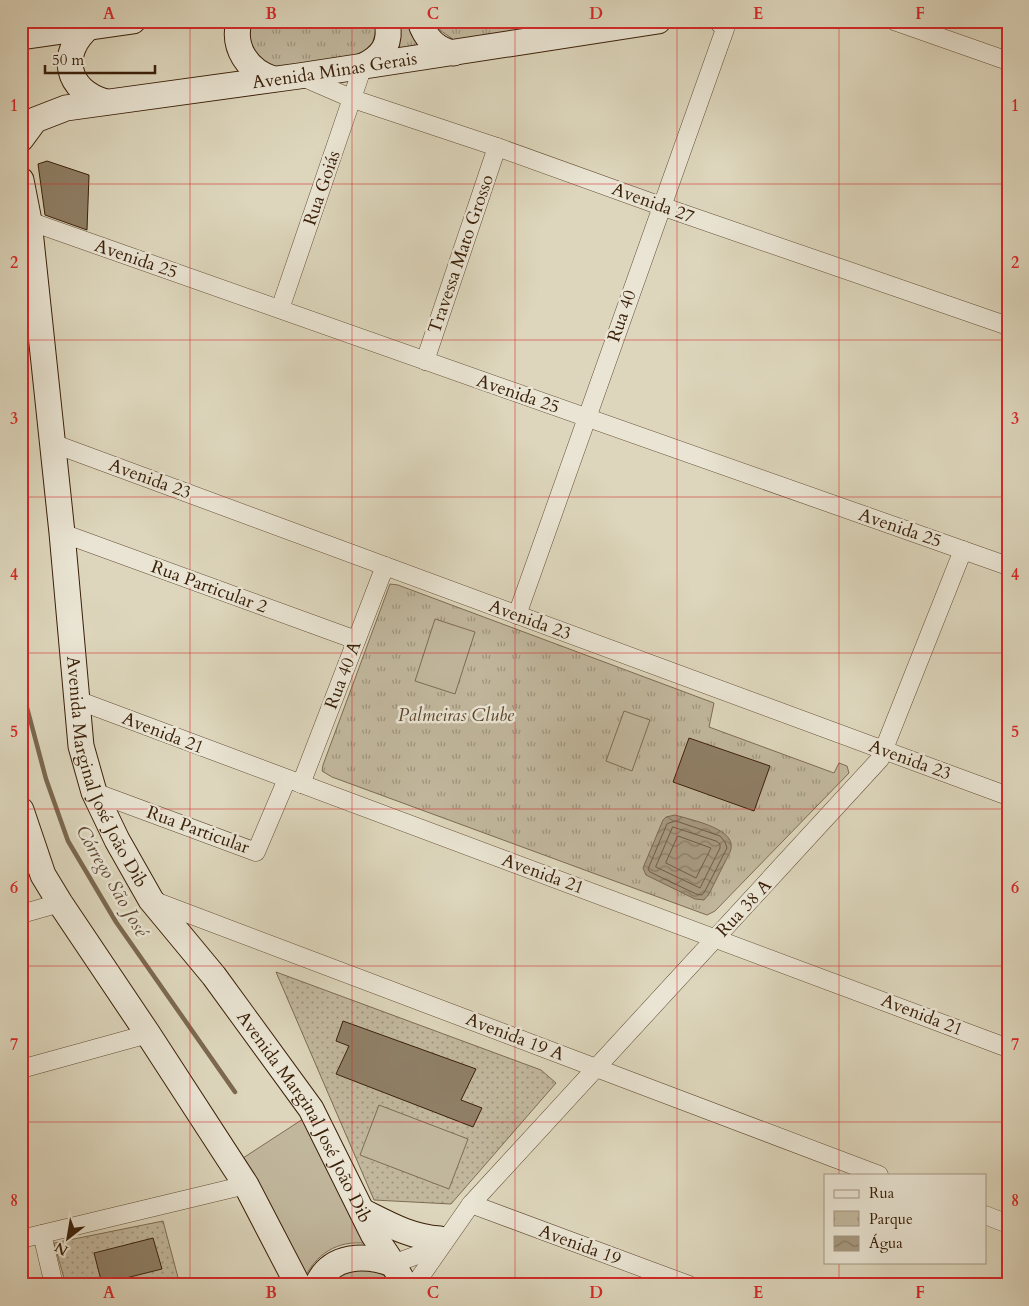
<svg xmlns="http://www.w3.org/2000/svg" width="1029" height="1306" font-family="Cardo,serif">
<style>
.grass{fill:url(#grass-dots);stroke:#7e6c52}
.park{fill:url(#park-tufts);stroke:#7e6c52}
.pitch{fill:#c1b79d;stroke:#7e6c52}
.water{fill:url(#water-waves);stroke:#7b684f}
.lines{fill:none;stroke-linecap:round;stroke-linejoin:round}
.shore{stroke:#705c44;stroke-width:1}
.stream{stroke:#7b684f;stroke-width:4.5}
.building{fill:#8f7f66;stroke:#3b2008}
.minor-casing{stroke:#644e35;stroke-width:19}
.secondary-casing{stroke:#3b2008;stroke-width:27}
.minor{stroke:#e9e4d3;stroke-width:18}
.secondary{stroke:#e9e4d3;stroke-width:25}
.grid{fill:none;stroke:#d62828;stroke-width:1;stroke-opacity:0.55}
.labels{text-anchor:middle;dominant-baseline:central;stroke-width:5;stroke-linejoin:round;paint-order:stroke}
.street-label{font-size:18px;fill:#3b2008;stroke:#e9e4d3}
.park-label{font-size:18px;font-style:italic;fill:#5c462d;stroke:#e9e4d3}
.water-label{font-size:19px;font-style:italic;fill:#604a32;stroke:#e9e4d3}
.neatline{fill:none;stroke:#d62828;stroke-width:2}
.grid-label{font-size:16px;text-anchor:middle;font-weight:bold;fill:#d62828}
</style>
<defs>
<pattern id="grass-dots" width="8" height="8" patternUnits="userSpaceOnUse" patternTransform="scale(1.25)"><rect width="8" height="8" fill="#c1b79d"/><path d="M2 2h.1M6 6h.1" fill="none" stroke="#9e947e" stroke-width="1.8" stroke-linecap="round"/></pattern>
<pattern id="park-tufts" width="24" height="20" patternUnits="userSpaceOnUse" patternTransform="scale(1.25)"><rect width="24" height="20" fill="#c1b79d"/><path d="M3 7l-1-3M5 7V3M7 7l1-3M15 17l-1-3M17 17v-4M19 17l1-3" fill="none" stroke="#9e947e"/></pattern>
<pattern id="water-waves" width="16" height="10" patternUnits="userSpaceOnUse" patternTransform="scale(1.25)"><rect width="16" height="10" fill="#a6987f"/><path d="M0 5q4-4 8 0t8 0" fill="none" stroke="#887c66"/></pattern>
</defs>
<rect width="100%" height="100%" fill="#ddd6bc"/>
<filter id="stains"><feTurbulence type="fractalNoise" baseFrequency=".004" numOctaves="4"/><feColorMatrix values="0 0 0 0 .2 0 0 0 0 .09 0 0 0 0 .02 0 0 0 .5 -.17"/></filter>
<radialGradient id="worn" r=".72"><stop offset=".6" stop-color="#630" stop-opacity="0"/><stop offset="1" stop-color="#630" stop-opacity=".3"/></radialGradient>
<g class="grass">
<polygon points="276,972 541,1070 556,1083 451,1204 374,1200"/>
<polygon points="163,1221 180,1285 66,1285 54,1243"/>
</g>
<g class="park">
<polygon points="250,21 375,21 376,29 373,42 361,55 273,70 249,54"/>
<polygon points="401,21 407,21 412,36 421,46 394,52 400,39"/>
<polygon points="436,21 599,21 454,40 440,30"/>
<polygon points="390,584 398,585 714,703 709,727 834,773 839,763 847,766 849,773 715,911 707,915 332,777 322,771 323,765"/>
<path d="M360,1268C374,1272 384,1271 392,1285H329L338,1276Z"/>
</g>
<g class="pitch">
<polygon points="435,619 475,632 455,694 415,681"/>
<polygon points="624,711 650,720 632,771 606,761"/>
<polygon points="379,1105 468,1139 449,1189 360,1155"/>
<path d="M306,1117L371,1244C342,1239 319,1250 305,1277L240,1160Z"/>
</g>
<path class="water" d="M675,815C691,820 740,829 730,852L709,894L704,900L695,899L646,875L643,868L663,820L666,817Z"/>
<g class="lines">
<g class="shore">
<polygon points="676,821 720,836 725,842 727,848 705,891 702,895 696,894 650,872 648,869 667,824"/>
<polygon points="673,827 716,841 720,844 720,848 700,888 656,867"/>
<polygon points="678,836 711,848 696,878 666,863"/>
</g>
<polyline class="stream" points="21,658 26,704 46,779 68,841 116,922 235,1092"/>
</g>
<g class="building">
<polygon points="47,161 89,175 87,230 45,215 38,164"/>
<polygon points="689,738 770,766 754,811 673,782"/>
<polygon points="343,1021 476,1069 461,1100 482,1108 473,1127 336,1074 349,1046 336,1041"/>
<polygon points="153,1238 162,1269 102,1284 94,1253"/>
</g>
<g class="lines">
<g class="minor-casing">
<g id="minor">
<polyline points="894,21 1008,61"/>
<polyline points="300,76 353,99 497,147 661,206 1008,326"/>
<polyline points="29,221 1008,566"/>
<polyline points="280,309 363,66"/>
<polyline points="425,361 497,147"/>
<polyline points="52,443 1008,796"/>
<polyline points="62,533 356,640"/>
<polyline points="517,615 725,29 717,21"/>
<polyline points="77,700 1008,1048"/>
<polyline points="301,784 385,566"/>
<polyline points="94,792 256,852 287,779"/>
<polyline points="152,900 879,1175"/>
<polyline points="21,914 60,903"/>
<polyline points="21,1069 148,1034"/>
<polyline points="471,1204 689,1285"/>
<polyline points="985,1215 1008,1224"/>
<polyline points="42,1234 54,1285"/>
<polyline points="21,1239 246,1185"/>
<polyline points="393,1264 420,1254 440,1239"/>
<polyline points="417,1285 418,1280 471,1204 880,759 963,550"/>
</g>
</g>
<g class="secondary-casing">
<g id="secondary">
<path d="M239,21C232,48 248,71 273,79"/>
<path d="M420,21C425,38 437,50 454,53"/>
<path d="M89,27C58,53 66,91 106,102"/>
<polyline points="21,37 133,21"/>
<path d="M363,66C382,57 392,44 387,21"/>
<path id="s1" d="M21,139L35,120L66,108L299,76L658,21"/>
<path id="s2" d="M21,180L29,221L62,533L81,746L94,792L117,840L151,900L214,976L311,1109L373,1234L393,1264L405,1285"/>
<polyline points="21,810 43,875 60,903 148,1034 246,1185 298,1285"/>
<path d="M362,1211C388,1224 410,1237 440,1239"/>
<path d="M317,1285C331,1254 365,1254 393,1264"/>
</g>
</g>
<use href="#minor" class="minor"/>
<use href="#secondary" class="secondary"/>
</g>
<path class="grid" d="M190,21V1285M352,21V1285M515,21V1285M677,21V1285M839,21V1175M21,184H1008M21,340H1008M21,497H1008M21,653H1008M21,809H1008M21,966H1008M21,1122H1008M839,1262V1285"/>
<g class="labels">
<g class="street-label">
<text stroke="none"><textPath href="#s1" startOffset="328">Avenida Minas Gerais</textPath></text>
<text transform="translate(322 188) rotate(-71)">Rua Goiás</text>
<text transform="translate(653 203) rotate(20)">Avenida 27</text>
<text transform="translate(461 254) rotate(-71)">Travessa Mato Grosso</text>
<text transform="translate(136 259) rotate(19)">Avenida 25</text>
<text transform="translate(622 316) rotate(-71)">Rua 40</text>
<text transform="translate(518 394) rotate(19)">Avenida 25</text>
<text transform="translate(150 479) rotate(20)">Avenida 23</text>
<text transform="translate(900 528) rotate(19)">Avenida 25</text>
<text transform="translate(209 587) rotate(20)">Rua Particular 2</text>
<text transform="translate(530 620) rotate(20)">Avenida 23</text>
<text transform="translate(343 675) rotate(-69)">Rua 40 A</text>
<text transform="translate(163 733) rotate(21)">Avenida 21</text>
<text transform="translate(910 760) rotate(20)">Avenida 23</text>
<text stroke="none"><textPath href="#s2" startOffset="601">Avenida Marginal José João Dib</textPath></text>
<text transform="translate(198 830) rotate(20)">Rua Particular</text>
<text transform="translate(543 874) rotate(20)">Avenida 21</text>
<text transform="translate(744 908) rotate(-47)">Rua 38 A</text>
<text transform="translate(922 1015) rotate(21)">Avenida 21</text>
<text transform="translate(515 1037) rotate(21)">Avenida 19 A</text>
<text stroke="none"><textPath href="#s2" startOffset="1006">Avenida Marginal José João Dib</textPath></text>
<text transform="translate(580 1245) rotate(20)">Avenida 19</text>
</g>
<g class="park-label">
<text x="456" y="715">Palmeiras Clube</text>
</g>
<g class="water-label">
<text transform="translate(112 881) rotate(60)">Córrego São José</text>
</g>
</g>
<rect width="1029" height="1306" fill="none" stroke="#ddd6bc" stroke-width="55"/>
<rect x="824" y="1174" width="162" height="90" fill="#e9e4d3" stroke="#a39682"/>
<rect x="834" y="1190" width="25" height="8" fill="#e9e4d3" stroke="#a39682"/>
<text x="869" y="1198" font-size="15" fill="#3b2008">Rua</text>
<rect x="834" y="1211" width="25" height="15" fill="url(#park-tufts)" stroke="#a39682"/>
<text x="869" y="1224" font-size="15" fill="#3b2008">Parque</text>
<rect x="834" y="1236" width="25" height="15" fill="url(#water-waves)" stroke="#a39682"/>
<text x="869" y="1248" font-size="15" fill="#3b2008">Água</text>
<g transform="translate(68 1238) rotate(211)" stroke="#e9e4d3" stroke-width="4" paint-order="stroke">
<path d="M0-4L9 19L0 12L-9 19Z" fill="#3b2008"/>
<text y="-8" font-size="14" font-weight="bold" text-anchor="middle" fill="#3b2008">N</text>
</g>
<path d="M45 65v8h110v-8" fill="none" stroke="#3b2008" stroke-width="2.5"/>
<text x="52" y="65" font-size="15" fill="#3b2008" stroke="#e9e4d3" stroke-width="4" paint-order="stroke">50 m</text>
<rect x="28" y="28" width="974" height="1250" class="neatline"/>
<g class="grid-label">
<text x="109" y="19">A</text>
<text x="271" y="19">B</text>
<text x="433" y="19">C</text>
<text x="596" y="19">D</text>
<text x="758" y="19">E</text>
<text x="920" y="19">F</text>
<text x="14" y="111">1</text>
<text x="1015" y="111">1</text>
<text x="14" y="268">2</text>
<text x="1015" y="268">2</text>
<text x="14" y="424">3</text>
<text x="1015" y="424">3</text>
<text x="14" y="580">4</text>
<text x="1015" y="580">4</text>
<text x="14" y="737">5</text>
<text x="1015" y="737">5</text>
<text x="14" y="893">6</text>
<text x="1015" y="893">6</text>
<text x="14" y="1050">7</text>
<text x="1015" y="1050">7</text>
<text x="14" y="1206">8</text>
<text x="1015" y="1206">8</text>
<text x="109" y="1298">A</text>
<text x="271" y="1298">B</text>
<text x="433" y="1298">C</text>
<text x="596" y="1298">D</text>
<text x="758" y="1298">E</text>
<text x="920" y="1298">F</text>
</g>
<rect width="100%" height="100%" filter="url(#stains)"/>
<rect width="100%" height="100%" fill="url(#worn)"/>
</svg>
